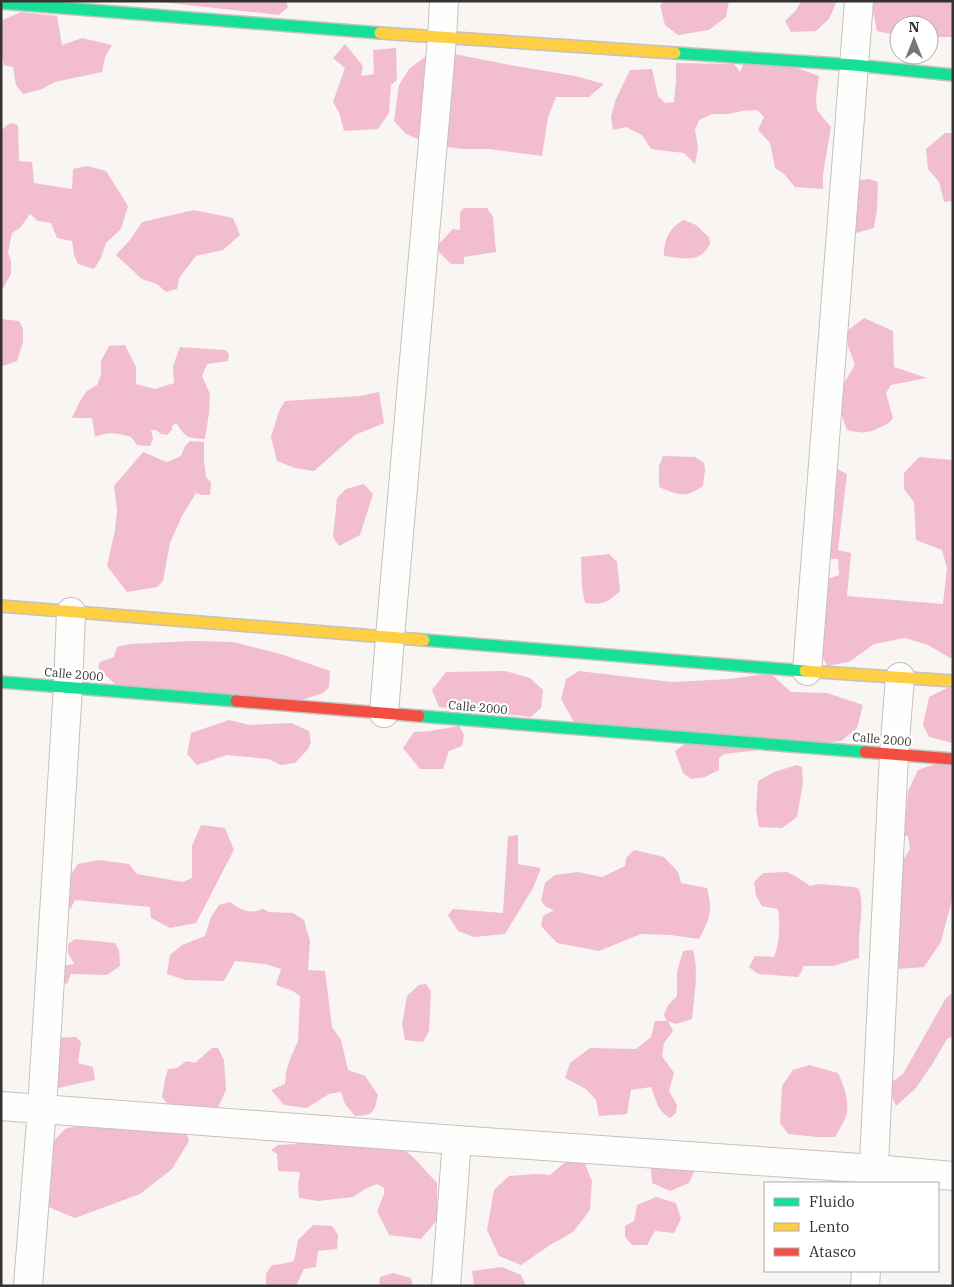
<svg xmlns="http://www.w3.org/2000/svg" width="954" height="1287" font-family="'IBM Plex Serif',serif">
<style>
.forest{fill:#f2bdd0}
.lines{fill:none;stroke-linecap:round;stroke-linejoin:round}
.street-casing{stroke:#c4c2c0;stroke-width:30}
.fast-casing{stroke:#c4c2c0;stroke-width:14}
.slow-casing{stroke:#c4c2c0;stroke-width:14}
.jam-casing{stroke:#c4c2c0;stroke-width:14}
.street{stroke:#fefefd;stroke-width:28}
.fast{stroke:#16e098;stroke-width:11}
.slow{stroke:#ffcf43;stroke-width:11}
.jam{stroke:#f24e42;stroke-width:11}
.labels{text-anchor:middle;dominant-baseline:central;stroke-width:4.5;stroke-linejoin:round;paint-order:stroke}
.street-label{font-size:12px;fill:#353332;stroke:#fff}
</style>
<rect width="100%" height="100%" fill="#f8f5f3"/>
<g class="forest">
<polygon points="151,1 286,1 288,7 279,15"/>
<polygon points="664,1 729,1 726,17 709,30 678,35 665,25 660,5"/>
<polygon points="801,1 836,1 836,3 829,19 816,31 791,32 785,21 797,9"/>
<polygon points="871,1 953,1 953,37 936,37 929,34 929,25 899,25 899,36 877,31"/>
<path d="M21,12L57,16L62,45L82,38L112,45L105,57L102,72L55,82L42,89L23,94L16,85L13,67L4,65C0,49 1,35 3,20Z"/>
<polygon points="345,44 363,66 361,76 374,74 373,50 396,48 397,80 391,85 389,113 378,129 344,131 339,112 333,102 345,68 333,58"/>
<polygon points="434,50 510,65 575,76 604,84 589,97 556,97 548,117 542,156 488,149 463,149 432,145 406,134 394,121 399,85 409,69"/>
<polygon points="749,50 819,76 816,98 817,110 831,127 823,174 823,189 795,187 784,174 775,168 770,143 758,130 764,117 757,110 742,111 729,114 712,114 699,120 695,130 698,147 695,164 684,153 651,149 642,135 626,127 613,130 611,117 616,99 630,70 652,69 658,96 665,103 674,102 676,80 676,63 734,64 740,72"/>
<polygon points="11,123 18,125 19,161 32,162 34,183 72,189 73,169 87,166 106,171 128,206 121,229 106,243 101,258 94,269 78,264 74,255 72,241 57,238 51,223 38,221 30,214 20,228 12,233 8,253 11,261 11,274 3,288 1,289 1,131 6,126"/>
<polygon points="945,133 953,133 953,201 944,202 939,182 928,169 926,149"/>
<polygon points="869,179 878,182 877,210 874,228 852,234 858,180"/>
<polygon points="464,208 487,208 493,217 496,252 464,257 464,264 451,264 435,248 453,229 460,230 460,212"/>
<polygon points="194,210 233,218 240,235 223,250 196,256 179,278 177,289 166,292 157,284 142,279 116,255 130,240 142,222"/>
<path d="M684,220L696,225L709,237L710,244C708,247 705,252 702,254C692,262 676,257 664,256C664,239 669,228 684,220Z"/>
<path d="M864,318L893,331L894,367L927,378L891,385L886,393L893,418C889,424 885,425 879,428C866,434 861,433 847,430L839,408V391L855,365L848,346L847,331Z"/>
<polygon points="1,319 19,321 23,329 23,342 17,361 3,366 1,364"/>
<path d="M125,345L136,367V384L155,389L174,383L173,366L180,347L225,350L229,354L228,361L207,364L202,376L210,394L209,413L205,439C186,438 187,438 176,423L172,426V430L167,435L161,434L156,430H151L153,439L150,446L137,445L131,437C117,433 109,431 95,437L92,418H72L80,401L87,391L97,385L101,375V361L109,346Z"/>
<polygon points="379,392 384,423 355,435 314,471 295,468 277,461 271,437 279,411 285,401 360,396"/>
<polygon points="190,441 204,442 204,460 206,477 211,482 210,495 202,495 196,493 182,516 170,543 163,581 157,587 127,592 107,566 115,530 117,510 114,486 143,452 167,462 181,456 185,446"/>
<path d="M663,456L695,457L704,463L705,470L703,486C685,499 678,495 659,487V466Z"/>
<polygon points="919,457 953,460 953,657 950,658 928,645 905,638 874,644 849,662 827,666 815,640 822,581 839,575 838,559 815,559 830,481 837,469 847,474 838,550 851,553 847,596 943,604 947,568 942,550 916,540 914,502 904,489 904,473"/>
<polygon points="364,484 373,494 360,535 339,546 333,537 337,498 346,489"/>
<path d="M609,554L617,562L620,591C607,603 603,605 585,603L582,587L581,557Z"/>
<polygon points="192,641 234,642 284,655 330,671 329,687 323,693 299,701 116,685 98,668 100,662 114,657 117,647 130,644"/>
<polygon points="505,671 530,678 543,690 541,708 531,717 439,707 432,690 446,672"/>
<polygon points="579,671 672,682 730,679 770,673 791,692 827,693 863,705 857,728 841,741 724,754 719,758 719,770 705,777 691,779 683,773 675,751 699,734 574,722 561,699 566,679"/>
<polygon points="947,688 953,688 953,743 929,737 923,725 929,697"/>
<polygon points="229,720 250,725 291,723 309,731 311,742 308,749 295,763 281,765 268,759 227,755 197,765 187,754 191,733"/>
<polygon points="459,726 464,735 462,746 449,751 443,769 420,769 403,748 414,732 430,731"/>
<polygon points="953,758 953,896 941,942 924,967 897,969 886,861 903,860 910,849 908,836 901,836 894,817 906,813 908,791 918,770"/>
<polygon points="797,765 802,767 803,783 797,817 782,828 759,827 756,810 758,781 774,772"/>
<path d="M201,825L225,828L234,850C221,874 209,899 196,923L170,928L151,918L150,907L75,900L71,908L61,914L40,902L46,893L63,885L78,864L99,860L129,864L137,874L183,882L192,878V846Z"/>
<polygon points="518,835 518,864 541,868 533,888 505,934 474,937 458,931 448,915 453,909 503,913 508,836"/>
<path d="M634,850L664,857L678,872L681,883L707,888C713,911 710,919 699,939L670,935L641,934L599,951L557,943L541,926L543,916L554,910L546,907L541,901L545,883L555,875L578,872L602,877L625,866L626,858Z"/>
<path d="M787,872L797,877L810,886L818,884L854,887L859,889C864,906 860,921 859,938C859,944 859,951 859,958L833,966H803L802,971L798,977L758,974L749,967L755,956L774,957C780,941 780,926 778,909L762,906L756,896L754,882L763,873Z"/>
<path d="M230,902C243,911 248,914 263,909L269,912L293,913L304,920L310,941L308,970L325,971L332,1027L341,1040L348,1070L365,1076L378,1095C374,1113 374,1115 355,1116L345,1104L341,1092L329,1094L307,1108L284,1105L271,1090L285,1084L286,1072L290,1059L298,1041L300,996L293,991L276,985L281,969L265,964L235,961L224,981L185,980L167,974L170,955L182,945L205,936L211,917L219,905Z"/>
<polygon points="75,939 115,943 119,950 120,966 107,975 71,974 67,984 60,981 63,966 74,964 68,953 68,944"/>
<path d="M693,950C699,971 694,997 692,1019L676,1024L668,1021L673,1031L664,1043L662,1056L674,1073L669,1091L677,1105L676,1113L670,1118C656,1109 657,1101 651,1087L631,1090L627,1114L599,1116L596,1100L586,1089L565,1078L570,1063L590,1048L636,1049L651,1037L655,1021H667L664,1015L668,1005L677,996V972L683,951Z"/>
<polygon points="426,984 431,991 429,1031 423,1042 405,1040 402,1024 407,996 419,985"/>
<polygon points="953,993 953,1036 947,1039 933,1063 916,1088 896,1106 887,1086 903,1074 946,998"/>
<polygon points="76,1037 81,1042 78,1063 93,1067 95,1080 58,1088 53,1071 55,1038"/>
<polygon points="212,1048 218,1048 224,1060 226,1090 217,1110 177,1115 162,1097 165,1079 168,1069 177,1068 186,1061 195,1063"/>
<path d="M809,1065L838,1073C843,1083 849,1100 847,1112C846,1119 839,1130 835,1137H817L788,1134L780,1123L782,1086L793,1070Z"/>
<polygon points="182,1120 189,1141 172,1169 140,1194 75,1218 39,1203 50,1145 65,1129 87,1123"/>
<polygon points="304,1141 396,1143 414,1158 437,1183 437,1220 421,1239 389,1235 377,1211 384,1194 384,1188 377,1184 365,1189 353,1197 318,1201 299,1198 298,1186 300,1172 278,1171 277,1154 271,1150 278,1145 295,1144"/>
<polygon points="569,1159 583,1159 592,1181 590,1210 573,1232 550,1245 521,1265 499,1256 487,1230 494,1190 509,1176 536,1174 550,1175"/>
<polygon points="651,1167 695,1169 689,1183 670,1191 652,1183"/>
<polygon points="656,1197 676,1203 681,1219 674,1233 655,1231 647,1245 632,1245 625,1237 625,1226 634,1221 637,1205"/>
<polygon points="313,1225 332,1226 338,1235 337,1249 318,1251 316,1267 304,1269 296,1286 268,1286 266,1284 266,1274 272,1265 282,1264 294,1261 298,1240"/>
<polygon points="502,1267 521,1275 526,1286 474,1286 472,1271"/>
<polygon points="393,1273 411,1278 413,1286 379,1286 380,1277"/>
</g>
<g class="lines">
<g class="street-casing">
<g id="street">
<polyline points="807,671 859,1"/>
<polyline points="384,713 390,637 442,38 444,1"/>
<polyline points="1,1106 457,1140 874,1169 953,1176"/>
<polyline points="873,1183 894,754 900,677"/>
<polyline points="28,1286 42,1108 68,687 71,612"/>
<polyline points="446,1286 457,1140"/>
<polyline points="865,1286 866,1271"/>
</g>
</g>
<g class="fast-casing">
<g id="fast">
<polyline points="1,3 380,33"/>
<polyline points="675,53 854,65 953,75"/>
<polyline points="424,640 805,671"/>
<polyline points="1,682 236,701"/>
<polyline points="419,716 865,752"/>
</g>
</g>
<g class="slow-casing">
<g id="slow">
<polyline points="380,33 675,53"/>
<polyline points="1,606 424,640"/>
<polyline points="805,671 953,681"/>
</g>
</g>
<g class="jam-casing">
<g id="jam">
<polyline points="236,701 419,716"/>
<polyline points="865,752 953,759"/>
</g>
</g>
<use href="#street" class="street"/>
<use href="#fast" class="fast"/>
<use href="#slow" class="slow"/>
<use href="#jam" class="jam"/>
</g>
<g class="labels">
<g class="street-label">
<text transform="translate(74 674) rotate(5)">Calle 2000</text>
<text transform="translate(478 707) rotate(5)">Calle 2000</text>
<text transform="translate(882 739) rotate(5)">Calle 2000</text>
</g>
</g>
<rect width="954" height="1287" fill="none" stroke="#353332" stroke-width="5"/>
<rect x="764" y="1182" width="175" height="90" fill="#ffffff" stroke="#aeadad"/>
<rect x="774" y="1198" width="25" height="8" fill="#16e098" stroke="#aeadad"/>
<text x="809" y="1207" font-size="15" fill="#353332">Fluido</text>
<rect x="774" y="1223" width="25" height="8" fill="#ffcf43" stroke="#aeadad"/>
<text x="809" y="1232" font-size="15" fill="#353332">Lento</text>
<rect x="774" y="1248" width="25" height="8" fill="#f24e42" stroke="#aeadad"/>
<text x="809" y="1257" font-size="15" fill="#353332">Atasco</text>
<g transform="translate(914 40)"><circle r="24" fill="#ffffff" stroke="#aeadad"/>
<path d="M0-4L9 19L0 12L-9 19Z" fill="#797776"/>
<text y="-8" font-size="14" font-weight="bold" text-anchor="middle" fill="#353332">N</text>
</g>
</svg>
